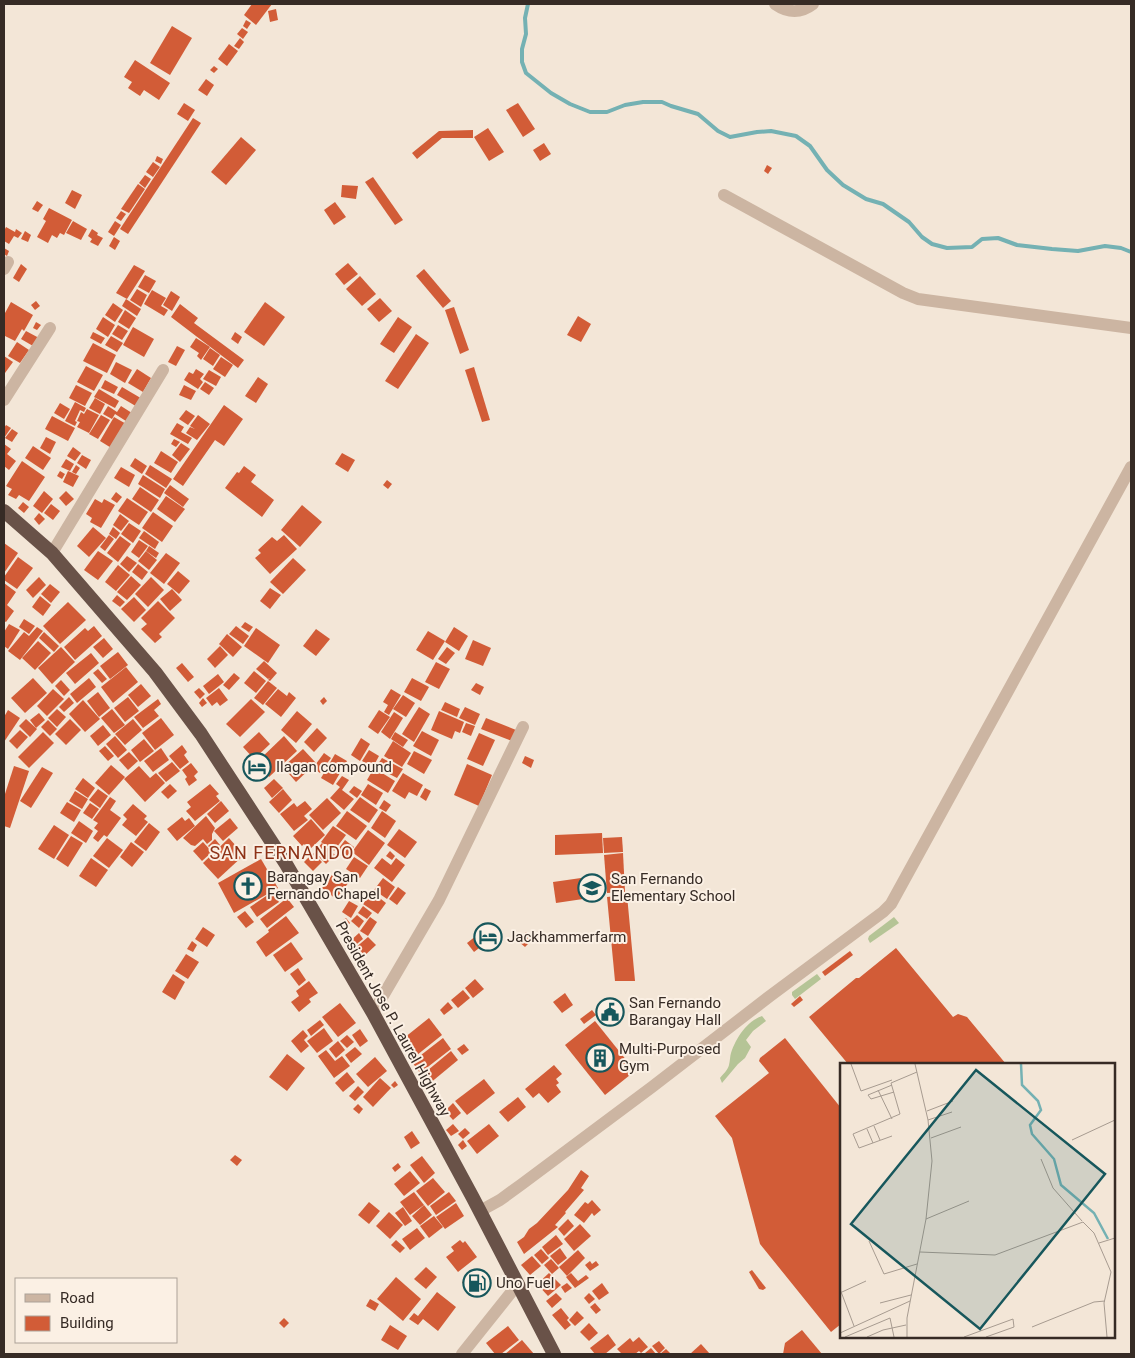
<svg xmlns="http://www.w3.org/2000/svg" width="1135" height="1358" font-family="Roboto,sans-serif">
<style>
.grass{fill:#b5c496}
.lines{fill:none;stroke-linecap:round;stroke-linejoin:round}
.stream{stroke:#74b1b3;stroke-width:4}
.building{fill:#d25c37}
.minor{stroke:#ccb5a2;stroke-width:12}
.trunk{stroke:#695248;stroke-width:14}
.labels{text-anchor:middle;dominant-baseline:central;stroke-width:4;stroke-linejoin:round;paint-order:stroke}
.poi-label{font-size:15px;fill:#362b25;stroke:#fbf0e4;text-anchor:start}
.street-label{font-size:15px;fill:#362b25;stroke:#fbf0e4}
.quarter-label{font-size:18px;letter-spacing:1px;fill:#8d3217;stroke:#fbf0e4}
.inset-river{fill:none;stroke:#74b1b3;stroke-width:2.5}
.inset-road{fill:none;stroke:#a79b90;stroke-width:1}
.view{fill:#17575c;fill-opacity:0.15;stroke:#17575c;stroke-width:2.5}
.inset-edge{fill:none;stroke:#362b25;stroke-width:2.5}
</style>
<rect width="100%" height="100%" fill="#f3e6d7"/>
<g class="grass">
<polygon points="894,917 899,923 870,943 868,939 869,936"/>
<polygon points="817,974 821,979 795,999 792,995 792,992"/>
<path d="M762,1016L766,1021L753,1031L746,1040L751,1047L745,1058L738,1064L722,1083L720,1078C723,1074 728,1070 729,1065C730,1061 730,1056 731,1053C736,1038 747,1021 762,1016Z"/>
</g>
<g class="lines">
<polyline class="stream" points="528,4 525,18 526,34 522,49 522,62 526,73 551,93 570,104 590,112 607,112 625,105 643,102 662,102 671,106 698,114 718,131 730,137 757,132 771,131 796,136 810,146 827,170 843,185 866,199 883,204 909,222 922,237 932,244 947,248 972,247 982,239 998,238 1017,245 1052,249 1078,251 1105,246 1121,248 1131,252"/>
</g>
<g class="building">
<polygon points="252,4 272,4 256,25 244,15"/>
<polygon points="276,9 278,20 270,22 268,11"/>
<polygon points="246,20 251,23 247,29 243,26"/>
<polygon points="172,26 192,38 170,75 150,63"/>
<polygon points="242,28 248,32 243,39 237,34"/>
<polygon points="240,38 244,42 239,49 234,46"/>
<polygon points="229,44 238,51 227,66 218,59"/>
<polygon points="135,60 170,83 159,100 144,90 140,96 128,88 132,82 124,77"/>
<polygon points="214,66 218,69 214,73 210,70"/>
<polygon points="206,79 214,85 207,96 198,90"/>
<polygon points="184,103 195,110 188,121 177,114"/>
<polygon points="518,103 535,129 523,137 506,110"/>
<polygon points="193,118 201,123 128,234 120,229"/>
<polygon points="488,128 504,152 489,161 474,137"/>
<polygon points="473,130 473,138 442,138 417,159 412,153 439,131"/>
<polygon points="241,137 256,150 226,185 211,172"/>
<polygon points="544,143 551,154 540,161 533,150"/>
<polygon points="157,156 163,159 161,164 155,161"/>
<polygon points="153,162 160,167 153,177 146,172"/>
<polygon points="767,165 772,168 768,174 764,171"/>
<polygon points="145,175 151,179 145,188 139,183"/>
<polygon points="373,177 403,220 395,225 365,182"/>
<polygon points="138,184 145,189 129,213 121,209"/>
<polygon points="342,185 358,186 356,199 341,197"/>
<polygon points="72,190 82,195 75,209 65,203"/>
<polygon points="37,201 43,205 38,212 32,209"/>
<polygon points="335,202 346,217 334,225 324,210"/>
<polygon points="49,208 72,220 64,235 60,233 57,238 52,235 48,243 37,237 46,221 43,219"/>
<polygon points="121,211 126,214 121,221 116,218"/>
<polygon points="73,221 87,229 81,240 66,233"/>
<polygon points="115,221 121,225 114,236 108,232"/>
<polygon points="6,227 15,232 16,229 22,233 18,238 14,236 9,244 4,241 4,231"/>
<polygon points="92,229 98,233 97,235 103,238 98,246 90,242 92,239 88,236"/>
<polygon points="25,231 31,235 28,242 21,239"/>
<polygon points="114,237 120,241 115,250 109,246"/>
<polygon points="4,248 9,251 7,256 4,254"/>
<polygon points="348,263 358,274 344,285 335,274"/>
<polygon points="21,264 27,269 19,282 13,278"/>
<polygon points="134,265 145,271 127,299 116,293"/>
<polygon points="424,269 451,301 443,308 416,276"/>
<polygon points="145,275 156,281 149,293 138,287"/>
<polygon points="360,276 376,294 362,306 346,289"/>
<polygon points="137,289 147,295 141,307 130,300"/>
<polygon points="152,290 166,298 161,306 168,310 164,316 144,304"/>
<polygon points="171,291 180,297 172,311 163,305"/>
<polygon points="380,298 392,311 379,322 367,309"/>
<polygon points="126,299 141,309 137,316 122,306"/>
<polygon points="36,301 40,306 35,310 31,305"/>
<polygon points="11,302 33,315 24,331 22,329 15,341 5,336 4,339 4,312 5,313"/>
<polygon points="265,302 285,317 264,346 244,332"/>
<polygon points="113,303 123,310 115,322 105,315"/>
<polygon points="180,304 198,318 194,323 244,360 238,368 171,317"/>
<polygon points="454,307 469,350 460,354 445,310"/>
<polygon points="125,310 136,318 129,329 118,322"/>
<polygon points="578,316 591,324 581,342 567,335"/>
<polygon points="103,317 115,325 108,337 96,329"/>
<polygon points="398,317 412,327 394,353 380,344"/>
<polygon points="36,322 41,325 37,330 33,328"/>
<polygon points="118,325 128,331 122,340 112,334"/>
<polygon points="133,327 154,339 144,357 123,345"/>
<polygon points="26,331 39,338 33,346 21,339"/>
<polygon points="93,332 105,338 101,344 90,338"/>
<polygon points="235,332 242,337 238,344 231,339"/>
<polygon points="416,334 429,343 398,389 385,381"/>
<polygon points="111,336 123,343 117,352 105,345"/>
<polygon points="196,338 210,347 201,360 197,356 199,353 190,347"/>
<polygon points="17,342 29,350 20,363 8,356"/>
<polygon points="93,343 116,355 107,373 83,361"/>
<polygon points="177,346 185,350 176,366 168,362"/>
<polygon points="210,348 220,355 213,366 203,359"/>
<polygon points="4,356 13,362 5,373 4,372"/>
<polygon points="221,357 233,365 225,377 213,369"/>
<polygon points="116,362 132,370 125,383 110,374"/>
<polygon points="86,366 103,375 94,391 77,382"/>
<polygon points="474,367 490,420 482,422 465,370"/>
<polygon points="137,369 151,378 143,392 128,383"/>
<polygon points="196,369 204,374 200,379 203,382 198,389 184,380 189,372 193,374"/>
<polygon points="209,370 221,377 216,386 203,379"/>
<polygon points="258,377 268,384 256,403 245,396"/>
<polygon points="105,380 118,387 114,394 101,388"/>
<polygon points="205,382 214,388 209,395 200,389"/>
<polygon points="76,385 92,393 85,406 69,398"/>
<polygon points="184,385 196,391 191,400 179,395"/>
<polygon points="122,387 144,400 139,408 117,395"/>
<polygon points="99,389 119,401 115,408 94,397"/>
<polygon points="95,398 105,404 100,414 89,408"/>
<polygon points="75,402 86,408 84,412 80,410 75,421 77,422 75,426 65,421"/>
<polygon points="60,403 70,409 64,419 54,413"/>
<polygon points="224,405 243,419 224,446 215,440 183,486 173,479"/>
<polygon points="108,406 117,412 121,406 135,415 129,423 115,414 112,419 103,414"/>
<polygon points="87,409 99,415 89,433 77,427 80,422 77,421 81,412 84,414"/>
<polygon points="186,410 195,416 188,425 179,419"/>
<polygon points="101,415 110,420 98,439 89,434"/>
<polygon points="198,415 210,424 197,440 186,433 190,427 195,429 190,426"/>
<polygon points="52,416 75,428 68,441 45,429"/>
<polygon points="114,417 128,425 113,449 100,441"/>
<polygon points="177,423 184,427 181,432 192,438 188,444 170,434"/>
<polygon points="6,425 11,428 4,438 4,428"/>
<polygon points="12,429 18,433 12,442 5,438"/>
<polygon points="46,437 56,442 50,454 40,448"/>
<polygon points="174,439 180,442 176,447 171,444"/>
<polygon points="181,443 190,449 180,462 172,455"/>
<polygon points="4,444 11,449 7,454 16,461 9,470 4,466"/>
<polygon points="33,446 51,458 43,470 25,458"/>
<polygon points="73,447 81,453 75,461 67,456"/>
<polygon points="161,451 178,462 171,473 154,463"/>
<polygon points="342,453 355,460 348,472 335,464"/>
<polygon points="82,455 91,460 86,469 77,463"/>
<polygon points="135,458 147,466 142,474 130,466"/>
<polygon points="66,459 74,464 70,471 61,467"/>
<polygon points="22,461 45,477 29,501 19,495 16,499 8,495 12,489 6,486"/>
<polygon points="76,465 80,468 76,474 72,472"/>
<polygon points="150,465 172,479 166,488 145,474"/>
<polygon points="244,466 256,475 251,482 274,500 262,517 225,488 237,472 239,473"/>
<polygon points="121,467 135,475 129,487 114,478"/>
<polygon points="60,471 65,474 62,479 57,476"/>
<polygon points="68,471 79,476 73,487 63,482"/>
<polygon points="143,475 165,489 160,498 138,484"/>
<polygon points="387,480 392,484 388,489 383,485"/>
<polygon points="170,485 189,499 183,507 164,493"/>
<polygon points="140,487 159,500 151,512 132,499"/>
<polygon points="44,491 53,499 42,513 33,506"/>
<polygon points="66,491 74,499 66,506 59,498"/>
<polygon points="116,492 122,497 117,503 111,499"/>
<polygon points="166,496 185,509 175,522 157,509"/>
<polygon points="127,498 148,512 139,525 118,511"/>
<polygon points="95,499 102,503 104,499 115,505 101,528 90,522 92,518 86,514"/>
<polygon points="23,502 29,507 24,513 18,508"/>
<polygon points="51,504 60,511 53,520 44,513"/>
<polygon points="302,505 322,522 300,547 281,530"/>
<polygon points="153,512 173,526 162,542 142,528"/>
<polygon points="39,513 45,519 39,525 34,519"/>
<polygon points="120,514 129,521 121,531 113,525"/>
<polygon points="129,523 141,531 133,543 121,534"/>
<polygon points="93,527 106,538 89,557 77,546"/>
<polygon points="113,527 120,533 116,539 109,534"/>
<polygon points="144,531 159,542 155,549 139,538"/>
<polygon points="109,535 114,539 105,551 100,547"/>
<polygon points="284,535 297,549 270,574 255,558 261,553 258,550 272,537 277,541"/>
<polygon points="120,536 131,544 118,562 107,553"/>
<polygon points="139,540 148,546 139,558 131,552"/>
<polygon points="4,543 18,553 4,573"/>
<polygon points="149,546 159,553 156,558 146,551"/>
<polygon points="98,551 113,561 98,580 84,570"/>
<polygon points="146,551 157,560 149,570 138,561"/>
<polygon points="166,553 180,563 164,584 150,573"/>
<polygon points="127,556 137,563 129,572 120,564"/>
<polygon points="18,557 33,568 17,589 4,580 4,577"/>
<polygon points="293,558 306,570 283,594 270,582"/>
<polygon points="138,564 148,572 142,580 132,572"/>
<polygon points="118,565 130,575 116,591 105,582"/>
<polygon points="178,571 190,581 179,594 167,584"/>
<polygon points="131,576 141,585 127,600 117,592"/>
<polygon points="39,577 46,585 33,598 26,590"/>
<polygon points="151,577 164,590 148,607 135,594"/>
<polygon points="4,583 16,592 7,605 14,611 6,622 4,621"/>
<polygon points="50,584 60,592 51,603 41,594"/>
<polygon points="270,588 281,595 270,609 260,601"/>
<polygon points="172,589 182,600 170,611 160,599"/>
<polygon points="117,595 125,602 120,607 112,601"/>
<polygon points="40,596 51,605 43,616 32,607"/>
<polygon points="134,597 146,610 134,622 121,609"/>
<polygon points="158,601 175,618 159,634 162,637 155,643 141,629 147,624 141,618"/>
<polygon points="68,602 86,620 60,644 43,626"/>
<polygon points="24,619 35,626 29,634 19,627"/>
<polygon points="245,622 253,627 249,632 241,627"/>
<polygon points="9,624 20,630 8,649 4,646 4,632"/>
<polygon points="94,626 102,636 75,660 64,647 85,628 88,631"/>
<polygon points="236,626 249,636 243,644 229,634"/>
<polygon points="37,627 43,631 20,660 8,651 24,632 29,636"/>
<polygon points="454,627 468,636 459,651 445,642"/>
<polygon points="256,628 280,645 268,663 244,646"/>
<polygon points="316,629 330,639 316,656 303,646"/>
<polygon points="428,631 445,641 433,660 416,650"/>
<polygon points="44,632 59,646 54,652 39,638"/>
<polygon points="227,634 242,647 233,657 219,644"/>
<polygon points="104,638 113,649 103,658 93,647"/>
<polygon points="473,640 491,648 483,666 465,659"/>
<polygon points="38,641 51,653 35,670 22,658"/>
<polygon points="220,646 228,655 215,668 207,659"/>
<polygon points="61,647 75,662 52,684 38,668"/>
<polygon points="447,647 455,653 446,664 438,659"/>
<polygon points="118,652 128,665 110,679 100,666"/>
<polygon points="91,653 99,663 75,684 66,673"/>
<polygon points="264,661 277,673 270,681 268,680 270,678 268,679 256,669"/>
<polygon points="436,662 450,669 439,689 425,682"/>
<polygon points="182,663 194,677 188,682 176,668"/>
<polygon points="126,667 138,682 113,703 101,687"/>
<polygon points="98,669 107,679 102,683 93,673"/>
<polygon points="254,671 266,681 256,693 244,683"/>
<polygon points="234,673 240,678 229,690 223,685"/>
<polygon points="218,674 224,682 209,694 203,686"/>
<polygon points="33,678 47,693 25,713 11,698"/>
<polygon points="89,678 96,687 77,703 70,694"/>
<polygon points="412,678 429,687 421,701 404,692"/>
<polygon points="61,680 70,690 64,696 55,686"/>
<polygon points="268,681 277,688 263,705 254,698"/>
<polygon points="476,683 484,687 480,695 471,690"/>
<polygon points="141,684 151,696 138,707 128,695"/>
<polygon points="199,688 205,694 200,699 194,692"/>
<polygon points="219,688 228,700 220,706 217,702 212,706 206,698"/>
<polygon points="53,689 64,699 47,716 37,706"/>
<polygon points="278,689 287,696 289,692 296,698 281,717 265,704"/>
<polygon points="391,689 401,695 389,715 384,712 388,705 383,702"/>
<polygon points="98,692 110,708 99,717 87,701"/>
<polygon points="403,695 415,703 406,717 393,709"/>
<polygon points="69,697 74,703 64,712 59,707"/>
<polygon points="128,697 139,711 125,722 114,708"/>
<polygon points="324,697 327,701 323,705 320,701"/>
<polygon points="203,698 207,703 202,707 199,703"/>
<polygon points="158,699 161,704 154,710 159,716 143,728 134,717"/>
<polygon points="251,699 265,712 240,737 226,724"/>
<polygon points="83,700 100,719 85,732 69,714"/>
<polygon points="445,702 460,709 457,717 441,710"/>
<polygon points="419,707 430,714 414,742 402,734"/>
<polygon points="465,707 480,714 475,725 459,718"/>
<polygon points="57,709 66,717 57,727 48,718"/>
<polygon points="112,709 125,725 114,733 101,718"/>
<polygon points="8,710 20,718 4,742 4,717"/>
<polygon points="379,710 390,717 378,734 368,727"/>
<polygon points="297,711 312,724 296,743 281,730"/>
<polygon points="439,711 464,722 460,733 455,731 452,739 431,730"/>
<polygon points="394,712 403,718 390,739 381,732"/>
<polygon points="39,713 45,720 36,728 30,720"/>
<polygon points="161,718 174,735 155,750 142,733"/>
<polygon points="486,718 516,730 512,741 481,729"/>
<polygon points="26,719 37,729 30,737 19,726"/>
<polygon points="70,719 81,730 66,745 55,734"/>
<polygon points="133,719 142,730 125,745 115,734"/>
<polygon points="48,720 57,729 50,736 41,727"/>
<polygon points="466,723 475,726 471,736 462,732"/>
<polygon points="103,725 111,735 98,746 90,736"/>
<polygon points="317,728 327,738 314,752 304,742"/>
<polygon points="20,730 28,737 17,749 9,741"/>
<polygon points="422,731 439,740 431,756 413,746"/>
<polygon points="43,732 54,743 29,768 18,757"/>
<polygon points="259,732 270,744 254,759 243,747"/>
<polygon points="395,732 408,740 403,747 391,739"/>
<polygon points="479,733 495,740 483,766 467,759"/>
<polygon points="115,736 127,750 118,758 106,744"/>
<polygon points="284,736 297,751 269,777 256,763"/>
<polygon points="361,738 370,744 360,761 351,755"/>
<polygon points="144,739 154,751 140,762 131,750"/>
<polygon points="393,741 411,753 402,767 384,756"/>
<polygon points="182,745 187,752 184,755 189,762 180,769 169,756"/>
<polygon points="105,746 114,756 108,761 99,751"/>
<polygon points="161,748 169,760 153,772 144,761"/>
<polygon points="303,749 316,763 296,782 283,767"/>
<polygon points="369,750 379,756 373,767 362,761"/>
<polygon points="414,751 432,760 424,774 407,764"/>
<polygon points="129,752 138,761 128,770 119,760"/>
<polygon points="324,753 331,758 320,773 313,768"/>
<polygon points="335,754 347,761 333,785 321,778"/>
<polygon points="525,756 534,760 531,768 522,763"/>
<polygon points="382,758 403,769 397,778 376,767"/>
<polygon points="172,762 180,771 166,782 158,773"/>
<polygon points="191,763 198,772 194,776 197,780 189,786 185,779 187,777 182,770"/>
<polygon points="467,764 492,775 479,806 454,795"/>
<polygon points="111,765 125,777 109,795 95,783"/>
<polygon points="14,766 29,771 10,828 4,826 4,797"/>
<polygon points="139,766 150,778 156,773 165,783 145,802 124,779"/>
<polygon points="42,767 53,773 31,808 20,801"/>
<polygon points="374,768 395,781 388,793 367,780"/>
<polygon points="403,773 423,785 417,796 409,792 405,799 392,791"/>
<polygon points="342,776 349,780 342,790 354,799 344,810 330,798 340,787 336,784"/>
<polygon points="83,778 95,788 88,798 75,789"/>
<polygon points="274,779 283,788 272,798 264,788"/>
<polygon points="170,784 177,791 168,799 161,792"/>
<polygon points="210,784 219,794 216,796 220,801 195,821 186,811 191,807 187,802"/>
<polygon points="368,784 383,793 376,805 361,795"/>
<polygon points="354,786 362,791 357,798 349,792"/>
<polygon points="425,788 431,791 426,801 420,797"/>
<polygon points="98,789 108,796 100,808 89,800"/>
<polygon points="283,789 292,800 279,813 269,802"/>
<polygon points="75,791 88,799 82,809 69,801"/>
<polygon points="110,797 116,801 110,810 121,818 107,837 104,835 98,842 93,838 98,831 94,828 98,823 93,820"/>
<polygon points="360,797 378,810 369,823 350,810"/>
<polygon points="327,798 341,813 323,830 309,815"/>
<polygon points="384,800 391,805 386,812 379,808"/>
<polygon points="221,801 229,811 215,823 207,814"/>
<polygon points="305,801 312,809 304,816 308,820 294,831 280,814 294,803 297,807"/>
<polygon points="67,802 81,810 74,822 60,813"/>
<polygon points="90,803 99,809 92,819 83,813"/>
<polygon points="133,804 147,816 144,819 148,822 136,836 122,825 127,819 123,815"/>
<polygon points="347,811 367,826 356,840 336,826"/>
<polygon points="382,811 396,821 385,838 371,828"/>
<polygon points="206,816 215,828 212,834 212,840 207,844 203,839 195,846 191,845 183,838"/>
<polygon points="182,817 185,821 189,818 195,826 177,841 167,829"/>
<polygon points="230,818 238,828 223,841 214,831"/>
<polygon points="311,819 325,835 309,850 304,844 302,846 293,836"/>
<polygon points="79,821 93,831 86,843 71,833"/>
<polygon points="149,823 160,832 146,851 134,842"/>
<polygon points="54,825 69,835 54,859 38,849"/>
<polygon points="333,826 346,835 334,851 321,842"/>
<polygon points="399,829 417,842 405,858 387,845"/>
<polygon points="368,830 385,843 369,865 352,852"/>
<polygon points="602,833 603,853 555,855 555,835"/>
<polygon points="71,836 83,843 68,867 56,859"/>
<polygon points="622,837 623,852 604,853 603,838"/>
<polygon points="107,838 123,850 109,868 93,856"/>
<polygon points="229,838 244,855 218,879 203,863"/>
<polygon points="215,839 220,845 213,851 208,846"/>
<polygon points="345,840 354,847 345,859 336,852"/>
<polygon points="131,842 144,852 132,867 120,857"/>
<polygon points="203,842 212,852 202,861 193,851"/>
<polygon points="322,843 335,855 326,864 314,852"/>
<polygon points="390,851 395,856 392,860 386,856"/>
<polygon points="313,853 322,862 313,871 304,862"/>
<polygon points="623,853 625,892 607,893 604,855"/>
<polygon points="354,857 368,866 360,878 346,869"/>
<polygon points="91,858 108,870 96,887 79,876"/>
<polygon points="382,858 391,865 396,858 405,865 392,882 374,868"/>
<polygon points="261,859 278,888 234,913 218,883"/>
<polygon points="335,871 349,882 336,899 322,888"/>
<polygon points="383,878 395,887 387,899 374,890"/>
<polygon points="581,878 583,899 556,903 553,882"/>
<polygon points="398,887 406,893 397,905 389,899"/>
<polygon points="272,892 279,902 257,917 250,907"/>
<polygon points="372,892 386,903 378,914 363,904"/>
<polygon points="627,895 635,981 615,981 607,897"/>
<polygon points="287,898 294,907 267,928 260,919"/>
<polygon points="349,901 358,906 351,918 342,912"/>
<polygon points="363,906 372,913 367,919 358,913"/>
<polygon points="245,911 254,922 246,928 237,917"/>
<polygon points="357,915 364,921 359,928 351,921"/>
<polygon points="286,916 299,933 266,957 256,942 269,932 268,930"/>
<polygon points="370,917 377,922 368,936 360,931"/>
<polygon points="346,918 350,923 343,930 338,924"/>
<polygon points="203,927 215,935 207,947 195,939"/>
<polygon points="526,932 533,939 525,947 518,941"/>
<polygon points="359,933 363,939 353,947 349,942"/>
<polygon points="476,936 483,945 474,952 467,943"/>
<polygon points="368,937 376,945 362,958 354,949"/>
<polygon points="192,941 197,945 193,952 187,949"/>
<polygon points="291,942 303,959 285,972 273,955"/>
<polygon points="896,948 953,1017 958,1014 967,1017 1006,1064 848,1064 809,1017 856,978 859,978"/>
<polygon points="850,951 853,955 825,976 822,972"/>
<polygon points="186,954 199,962 188,979 175,971"/>
<polygon points="298,968 306,980 299,986 290,974"/>
<polygon points="173,974 185,982 175,1000 162,992"/>
<polygon points="475,979 484,989 473,998 465,988"/>
<polygon points="309,981 318,993 309,999 311,1002 299,1012 291,1002 299,996 296,991"/>
<polygon points="463,990 470,998 458,1008 451,1000"/>
<polygon points="565,993 573,1005 562,1013 553,1002"/>
<polygon points="800,996 803,1000 794,1007 791,1004"/>
<polygon points="448,1002 453,1008 444,1015 440,1010"/>
<polygon points="340,1003 356,1023 338,1037 322,1017"/>
<polygon points="592,1010 596,1015 584,1024 580,1019"/>
<polygon points="429,1018 442,1035 412,1059 399,1042"/>
<polygon points="320,1020 324,1025 311,1036 307,1030"/>
<polygon points="595,1021 635,1071 605,1095 565,1045"/>
<polygon points="324,1028 333,1041 317,1053 307,1041"/>
<polygon points="360,1029 368,1041 360,1047 352,1035"/>
<polygon points="303,1030 308,1036 304,1040 309,1046 301,1053 291,1041"/>
<polygon points="347,1035 354,1042 347,1048 340,1041"/>
<polygon points="443,1038 451,1049 420,1073 412,1062"/>
<polygon points="785,1038 841,1108 841,1324 831,1332 760,1244 732,1138 715,1116 769,1073 759,1061 760,1058"/>
<polygon points="338,1041 345,1050 336,1058 329,1049"/>
<polygon points="464,1044 469,1050 462,1055 457,1049"/>
<polygon points="355,1047 362,1054 351,1063 345,1055"/>
<polygon points="326,1050 335,1061 342,1056 350,1066 334,1078 318,1056"/>
<polygon points="451,1051 458,1060 429,1084 422,1075"/>
<polygon points="287,1054 305,1068 287,1091 269,1077"/>
<polygon points="375,1057 387,1071 368,1087 356,1074"/>
<polygon points="554,1065 562,1074 556,1079 559,1083 556,1085 561,1092 548,1103 539,1093 533,1098 525,1089"/>
<polygon points="347,1072 355,1082 343,1092 335,1083"/>
<polygon points="380,1078 391,1088 373,1107 363,1097"/>
<polygon points="484,1079 495,1093 467,1115 455,1101"/>
<polygon points="395,1081 398,1085 394,1088 391,1085"/>
<polygon points="358,1086 364,1092 355,1101 349,1096"/>
<polygon points="518,1097 526,1107 508,1122 499,1112"/>
<polygon points="453,1103 461,1113 453,1120 445,1111"/>
<polygon points="358,1104 363,1109 359,1114 353,1109"/>
<polygon points="453,1124 459,1131 451,1136 446,1130"/>
<polygon points="489,1124 499,1136 477,1154 467,1141"/>
<polygon points="465,1128 470,1133 463,1139 458,1134"/>
<polygon points="412,1131 420,1143 411,1149 404,1137"/>
<polygon points="463,1140 467,1146 462,1150 458,1145"/>
<polygon points="235,1155 242,1160 237,1166 230,1160"/>
<polygon points="422,1156 435,1173 424,1183 410,1165"/>
<polygon points="398,1163 401,1167 395,1172 392,1168"/>
<polygon points="581,1170 589,1176 581,1188 584,1190 565,1212 566,1213 555,1225 558,1227 524,1254 517,1242 524,1237 529,1229 537,1223 568,1190"/>
<polygon points="410,1171 420,1183 404,1196 394,1184"/>
<polygon points="433,1178 445,1192 428,1206 416,1191"/>
<polygon points="414,1192 424,1205 410,1215 400,1202"/>
<polygon points="449,1192 456,1201 436,1215 430,1206"/>
<polygon points="592,1200 601,1210 594,1216 592,1213 584,1223 574,1215 585,1202 588,1204"/>
<polygon points="369,1202 380,1211 369,1224 358,1215"/>
<polygon points="456,1203 464,1216 445,1229 436,1217"/>
<polygon points="424,1205 432,1215 420,1225 412,1216"/>
<polygon points="403,1207 412,1221 405,1226 395,1213"/>
<polygon points="389,1212 403,1225 390,1239 376,1226"/>
<polygon points="434,1216 443,1227 429,1238 420,1226"/>
<polygon points="568,1219 574,1226 564,1236 558,1229"/>
<polygon points="580,1224 591,1236 574,1251 564,1239"/>
<polygon points="417,1228 425,1238 410,1250 402,1239"/>
<polygon points="556,1235 563,1244 548,1255 542,1247"/>
<polygon points="396,1240 405,1248 400,1253 391,1245"/>
<polygon points="460,1240 463,1243 465,1241 477,1257 458,1272 446,1257 454,1251 451,1247"/>
<polygon points="560,1248 567,1258 558,1265 550,1256"/>
<polygon points="541,1249 549,1258 542,1264 534,1255"/>
<polygon points="578,1250 585,1258 567,1276 559,1267"/>
<polygon points="532,1256 541,1266 530,1275 521,1265"/>
<polygon points="551,1259 559,1268 552,1274 544,1265"/>
<polygon points="590,1261 592,1264 596,1261 599,1265 590,1271 585,1265"/>
<polygon points="426,1267 437,1277 426,1289 414,1279"/>
<polygon points="482,1270 491,1284 471,1296 462,1282"/>
<polygon points="752,1270 766,1288 763,1290 759,1289 749,1272"/>
<polygon points="549,1273 561,1285 548,1296 537,1284"/>
<polygon points="571,1273 578,1281 586,1275 589,1278 575,1288 566,1277"/>
<polygon points="396,1277 421,1299 403,1321 377,1299"/>
<polygon points="567,1283 572,1288 565,1293 561,1287"/>
<polygon points="602,1283 609,1293 599,1300 592,1291"/>
<polygon points="437,1292 456,1307 438,1331 423,1319 418,1325 409,1319 414,1313 418,1316"/>
<polygon points="556,1293 562,1299 552,1308 546,1301"/>
<polygon points="589,1293 595,1299 589,1304 584,1298"/>
<polygon points="370,1299 379,1304 375,1311 366,1306"/>
<polygon points="595,1303 601,1310 596,1314 590,1307"/>
<polygon points="561,1308 569,1318 567,1320 571,1325 565,1330 552,1315"/>
<polygon points="577,1311 584,1318 575,1326 569,1320"/>
<polygon points="284,1318 289,1323 284,1328 279,1323"/>
<polygon points="589,1323 598,1333 589,1341 580,1332"/>
<polygon points="390,1325 407,1336 398,1350 381,1340"/>
<polygon points="508,1326 519,1340 501,1354 495,1354 486,1343"/>
<polygon points="802,1330 822,1354 783,1354 785,1343"/>
<polygon points="608,1334 616,1345 605,1354 595,1354 590,1348"/>
<polygon points="639,1337 648,1347 641,1353 639,1351 635,1354 622,1354 617,1349 630,1338 633,1342"/>
<polygon points="522,1340 534,1354 505,1354"/>
<polygon points="659,1341 665,1348 659,1354 652,1346"/>
<polygon points="701,1344 710,1354 690,1354"/>
<polygon points="651,1348 656,1354 646,1354 645,1353"/>
<polygon points="666,1349 671,1354 660,1354"/>
</g>
<g class="lines">
<g class="minor">
<path d="M775,4C788,13 800,14 813,4"/>
<polyline points="724,195 903,293 918,299 1131,328"/>
<polyline points="4,269 8,262"/>
<polyline points="4,400 50,328"/>
<polyline points="52,553 163,370"/>
<polyline points="373,1013 439,900 523,727"/>
<polyline points="480,1211 500,1200 522,1184 652,1087 770,996 883,912 891,904 1131,467"/>
<polyline points="462,1354 517,1285"/>
</g>
<polyline class="trunk" points="4,511 52,553 155,672 201,734 286,864 373,1013 473,1198 554,1354"/>
</g>
<defs>
<g id="hotel-ring" transform="scale(1.4375)"><circle r="9.5" fill="#fbf0e4" stroke="#17575c" stroke-width="1.5"/><path d="M-6-4.5h1.5V1H6V5H4.5V3h-9V5H-6ZM-4 0a1.8 1.8 0 1 1 3.6 0ZM.5 0V-2.5h3Q6-2.5 6 0Z" fill="#17575c"/></g>
<g id="church-ring" transform="scale(1.4375)"><circle r="9.5" fill="#fbf0e4" stroke="#17575c" stroke-width="1.5"/><path d="M-1.2-6h2.4v3.5h3.3v2.4h-3.3V6h-2.4V-.1h-3.3v-2.4h3.3Z" fill="#17575c"/></g>
<g id="school-ring" transform="scale(1.4375)"><circle r="9.5" fill="#fbf0e4" stroke="#17575c" stroke-width="1.5"/><path d="M0-5L7-2L0 1L-7-2ZM-4 1L0 2.5L4 1V4Q0 6-4 4Z" fill="#17575c"/></g>
<g id="civic-ring" transform="scale(1.4375)"><circle r="9.5" fill="#fbf0e4" stroke="#17575c" stroke-width="1.5"/><path d="M-.6-6.5H3V-4.5H.6V-3L4-1V1h2V6H-6V1h2V-1L-.6-3ZM-1.2 2.5V6h2.4V2.5Z" fill="#17575c"/></g>
<g id="building-ring" transform="scale(1.4375)"><circle r="9.5" fill="#fbf0e4" stroke="#17575c" stroke-width="1.5"/><path d="M-4-6H4V6H1V3H-1V6H-4ZM-2.5-4.3h1.7v1.8h-1.7ZM.8-4.3h1.7v1.8H.8ZM-2.5-1h1.7V.8h-1.7ZM.8-1h1.7V.8H.8Z" fill="#17575c"/></g>
<g id="fuel-ring" transform="scale(1.4375)"><circle r="9.5" fill="#fbf0e4" stroke="#17575c" stroke-width="1.5"/><path d="M-5.5-6h7V0h2V4h1.3V-2.5L3-4.5l.8-.8L6-3V5H2.5V1h-1V6h-7ZM-4.2-4.7v3.2H.2V-4.7Z" fill="#17575c"/></g>
</defs>
<g fill-rule="evenodd">
<use href="#hotel-ring" x="257" y="767"/>
<use href="#church-ring" x="248" y="886"/>
<use href="#school-ring" x="592" y="888"/>
<use href="#hotel-ring" x="488" y="937"/>
<use href="#civic-ring" x="610" y="1012"/>
<use href="#building-ring" x="600" y="1058"/>
<use href="#fuel-ring" x="477" y="1283"/>
</g>
<g class="labels">
<g class="poi-label">
<text x="276" y="767">Ilagan compound</text>
<text x="267" y="877">Barangay San<tspan x="267" dy="17">Fernando Chapel</tspan></text>
<text x="611" y="879">San Fernando<tspan x="611" dy="17">Elementary School</tspan></text>
<text x="507" y="937">Jackhammerfarm</text>
<text x="629" y="1003">San Fernando<tspan x="629" dy="17">Barangay Hall</tspan></text>
<text x="619" y="1049">Multi-Purposed<tspan x="619" dy="17">Gym</tspan></text>
<text x="496" y="1283">Uno Fuel</text>
</g>
<g class="street-label">
<text transform="translate(393 1019) rotate(61)">President Jose P. Laurel Highway</text>
</g>
<g class="quarter-label">
<text x="282" y="852">SAN FERNANDO</text>
</g>
</g>
<g transform="translate(840 1063)">
<rect width="275" height="275" fill="#f3e6d7"/>
<path class="inset-river" d="M181,1L182,22L198,38L201,47L190,62L192,71L214,96L221,122L254,150L268,176"/>
<path class="inset-road" d="M11,1L21,28L52,17M52,22L28,32L31,36L54,29M38,27L52,56M87,48L113,38M88,57L112,49M34,63L40,77M27,66L33,80M52,73L19,85L13,71L60,51L51,20L77,9M91,75L121,64M232,77L275,57M201,96L213,125L242,158M86,156L129,138M29,178L44,211L77,201M259,180L275,175M80,189L155,192L243,159L254,170L271,209L264,240L267,274M0,226L14,263M2,229L26,218M40,240L71,232M192,264L254,239L265,238M0,270L70,238M5,274L50,255L54,274M27,274L43,267L66,262M67,274V255L86,156L92,98L88,57L75,1M124,274L173,256L174,264L146,274"/>
<path class="view" d="M136,7L265,111L140,266L11,161Z"/>
<rect width="275" height="275" class="inset-edge"/>
</g>
<rect width="1135" height="1358" fill="none" stroke="#362b25" stroke-width="10"/>
<rect x="15" y="1278" width="162" height="65" fill="#fbf0e4" stroke="#aca198"/>
<rect x="25" y="1294" width="25" height="8" fill="#ccb5a2" stroke="#aca198"/>
<text x="60" y="1303" font-size="15" fill="#362b25">Road</text>
<rect x="25" y="1316" width="25" height="15" fill="#d25c37" stroke="#aca198"/>
<text x="60" y="1328" font-size="15" fill="#362b25">Building</text>
</svg>
